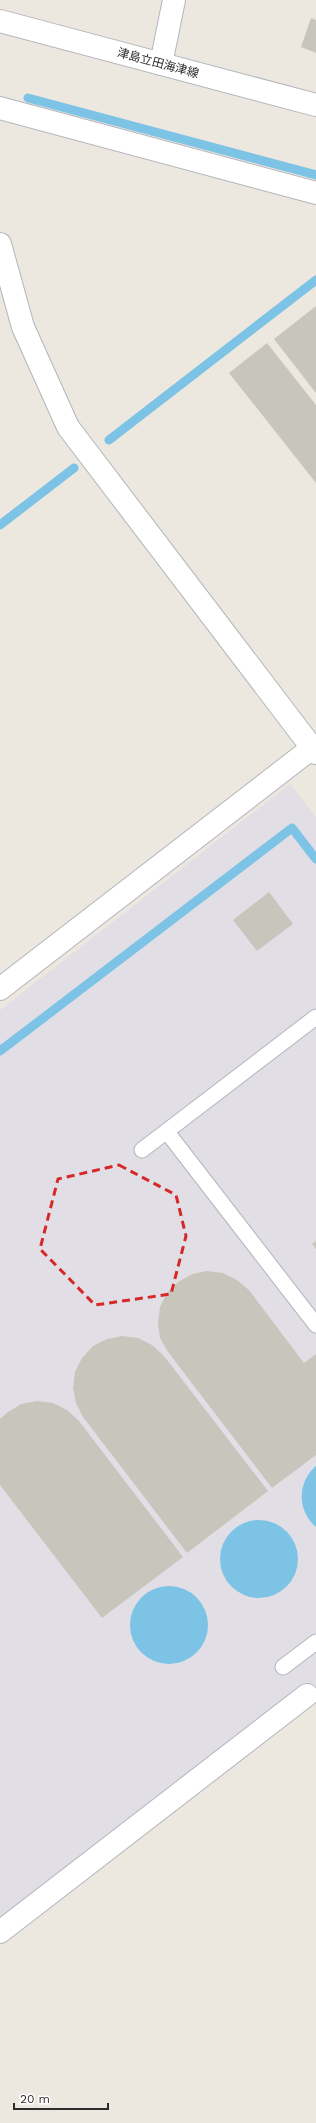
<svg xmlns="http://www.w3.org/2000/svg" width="316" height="2123" font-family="'Work Sans','Noto Sans JP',sans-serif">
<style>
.industrial{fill:#e1dfe5}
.water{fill:#7cc3e5}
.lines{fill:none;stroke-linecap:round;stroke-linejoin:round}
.stream{stroke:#7cc3e5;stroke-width:9}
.building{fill:#c8c5bd}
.service-casing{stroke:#b3b5be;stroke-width:17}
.minor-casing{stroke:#b3b5be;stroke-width:24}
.tertiary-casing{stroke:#b3b5be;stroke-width:24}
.secondary-casing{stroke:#b3b5be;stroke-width:24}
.service{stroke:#fff;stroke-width:15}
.minor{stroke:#fff;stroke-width:22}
.tertiary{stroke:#fff;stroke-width:22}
.secondary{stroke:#fff;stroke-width:22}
.marked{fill:none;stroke:#d62828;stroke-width:3;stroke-dasharray:8 5;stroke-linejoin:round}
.labels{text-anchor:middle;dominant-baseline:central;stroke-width:3;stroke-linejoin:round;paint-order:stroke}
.street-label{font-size:12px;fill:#2c2c2c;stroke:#fff}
</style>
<rect width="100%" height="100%" fill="#ece7df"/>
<polygon class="industrial" points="290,784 316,817 316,1696 305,1682 0,1920 0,1010"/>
<g class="water">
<path d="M316,1466V1527C297,1511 297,1482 316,1466Z"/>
<circle cx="259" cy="1559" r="39"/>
<circle cx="169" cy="1625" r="39"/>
</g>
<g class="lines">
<g class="stream">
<polyline points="28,98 316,175"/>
<polyline points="109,440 316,280"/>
<polyline points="0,525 74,468"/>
<polyline points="0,1051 292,828 316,859"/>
</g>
</g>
<g class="building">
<polygon points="311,18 316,20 316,53 301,47"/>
<polygon points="316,306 316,393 274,339"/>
<polygon points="267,343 316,405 316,483 229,373"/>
<polygon points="269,892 293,924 257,951 233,920"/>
<polygon points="316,1241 316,1249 312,1244"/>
<polygon points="207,1271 223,1273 237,1280 249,1290 304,1363 316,1354 316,1455 272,1488 168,1352 160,1338 158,1323 160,1307 167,1293 178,1282 192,1274"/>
<polygon points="122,1336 138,1338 152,1345 164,1356 268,1491 187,1553 83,1417 76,1403 73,1388 75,1372 82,1358 93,1346 107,1339"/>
<polygon points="37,1401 53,1403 67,1410 79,1421 183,1557 102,1618 0,1485 0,1419 8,1412 21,1404"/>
</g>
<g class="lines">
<g class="service-casing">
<g id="service">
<polyline points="167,1132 316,1325"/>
<polyline points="142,1150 316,1017"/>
<polyline points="283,1667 316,1642"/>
</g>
</g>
<g class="minor-casing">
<g id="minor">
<polyline points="161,64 174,0"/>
<polyline points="0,108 316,193"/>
<polyline points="0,989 316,745"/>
<polyline points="0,1932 307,1695"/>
</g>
</g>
<g class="tertiary-casing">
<polyline id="tertiary" points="0,244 23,327 68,427 316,753"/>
</g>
<g class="secondary-casing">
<polyline id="secondary" points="0,21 316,105"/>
</g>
<use href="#service" class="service"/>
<use href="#minor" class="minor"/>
<use href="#tertiary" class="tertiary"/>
<use href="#secondary" class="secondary"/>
</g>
<path class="marked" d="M119,1165L176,1195L186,1236L171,1294L95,1305L40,1249L58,1179Z"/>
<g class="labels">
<g class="street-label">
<text transform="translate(158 63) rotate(15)">津島立田海津線</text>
</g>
</g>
<path d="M14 2103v6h94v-6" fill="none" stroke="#2c2c2c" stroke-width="2"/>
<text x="20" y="2103" font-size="12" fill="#2c2c2c" stroke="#ffffff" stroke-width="3" paint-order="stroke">20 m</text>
</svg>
